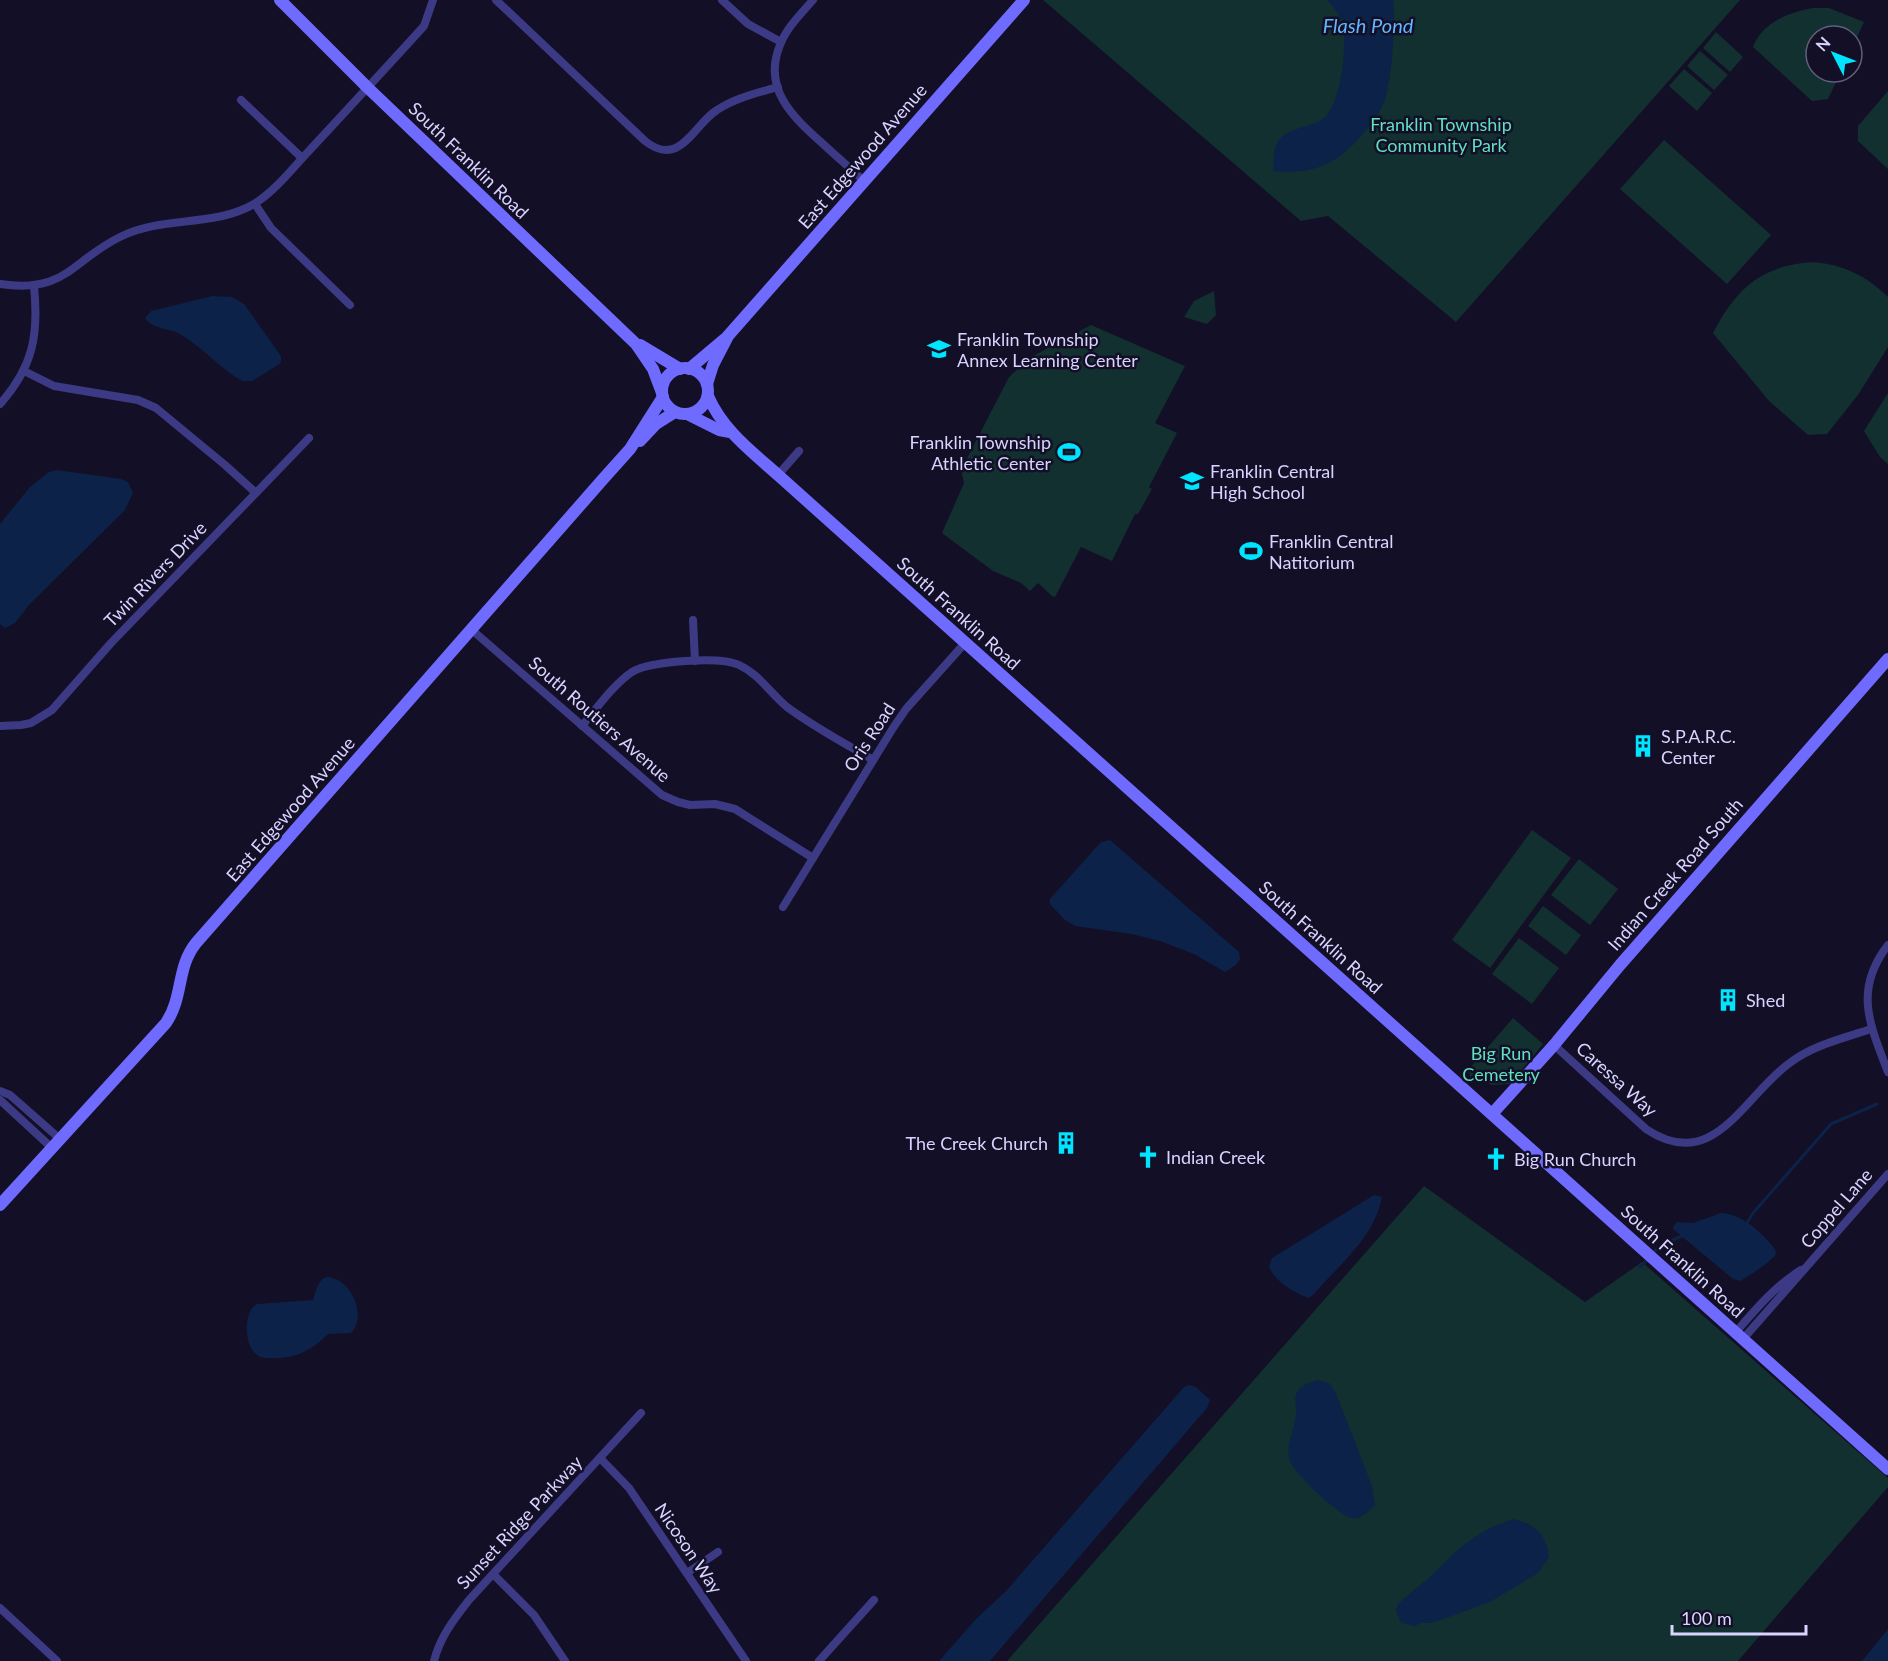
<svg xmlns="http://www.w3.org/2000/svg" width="1888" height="1661" font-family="Lato,sans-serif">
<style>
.green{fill:#12302f}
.water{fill:#0c2248}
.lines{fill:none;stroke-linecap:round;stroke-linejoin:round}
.stream{stroke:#0c2248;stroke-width:3}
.street{stroke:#3d3a85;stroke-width:8}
.secondary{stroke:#6f6bff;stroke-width:12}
.labels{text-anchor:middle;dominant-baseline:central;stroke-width:5;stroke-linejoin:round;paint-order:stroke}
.park-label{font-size:18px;fill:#5fe0c0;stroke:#130f26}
.street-label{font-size:18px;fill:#d9d4ff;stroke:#130f26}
.poi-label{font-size:18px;fill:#d9d4ff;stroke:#130f26;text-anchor:start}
.water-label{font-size:20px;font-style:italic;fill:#62b6ff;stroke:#130f26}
</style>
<rect width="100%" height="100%" fill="#130f26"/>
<g class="green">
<polygon points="1043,0 1740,0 1456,322 1328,216 1301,221"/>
<path d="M1813,8H1829L1864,22L1852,48V36H1816V72H1841L1828,99L1812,101L1753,47C1762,22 1790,12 1813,8Z"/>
<polygon points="1716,32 1743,57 1730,72 1703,48"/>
<polygon points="1700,51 1728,75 1714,90 1687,66"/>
<polygon points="1684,69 1712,93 1697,111 1669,86"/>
<polygon points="1888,91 1888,169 1858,141 1858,126"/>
<polygon points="1664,140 1771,235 1727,284 1620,189"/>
<path d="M1814,262C1844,265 1864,275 1886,295L1888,297V347L1858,395L1827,434L1808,435L1769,401L1713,333C1736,288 1762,265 1814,262Z"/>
<polygon points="1214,291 1216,315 1207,324 1184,317 1194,301"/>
<polygon points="1091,325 1185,366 1155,423 1177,433 1149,487 1152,489 1138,514 1135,514 1112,561 1081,547 1055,597 1052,596 1038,583 1030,591 1021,583 993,571 942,533 964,483 961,470 1009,377 1031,357"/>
<polygon points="1888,393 1888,464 1880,457 1864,431"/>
<polygon points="1532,830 1571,858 1490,968 1452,940"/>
<polygon points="1579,859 1618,889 1590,925 1551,895"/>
<polygon points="1543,906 1581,935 1566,955 1528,926"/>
<polygon points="1519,938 1559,968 1532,1004 1492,974"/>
<polygon points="1513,1018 1543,1044 1510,1084 1492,1085 1470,1076 1469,1069"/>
<polygon points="1424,1186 1585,1302 1642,1262 1888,1478 1888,1487 1738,1661 1007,1661"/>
</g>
<g class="water">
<path d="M1327,0H1393C1396,24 1392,84 1383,105C1378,116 1370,126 1362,135C1337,165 1312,175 1273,171C1274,163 1273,150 1277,143C1286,126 1311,129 1325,117C1341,102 1348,44 1342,23C1340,14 1333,7 1327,0Z"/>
<path d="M212,296L232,297L244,304L281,356V362L278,365L252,381H242C219,368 202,346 178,333C167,328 152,329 145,318L151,311Z"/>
<polygon points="57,470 121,479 128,482 133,493 125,510 29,605 15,623 5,628 0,624 0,524 30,487 49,472"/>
<polygon points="1110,840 1239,952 1240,959 1236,965 1225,972 1194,954 1160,941 1131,934 1075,926 1065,920 1050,904 1050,899 1101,842"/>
<path d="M1374,1195L1382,1197C1375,1237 1338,1266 1313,1295L1308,1298C1294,1292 1275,1282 1269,1267L1272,1258Z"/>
<path d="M1721,1213C1742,1213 1762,1233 1775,1249L1776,1254C1773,1260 1748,1277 1740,1281L1733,1279L1673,1229V1227L1677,1222L1693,1223Z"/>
<path d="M326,1277C351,1277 368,1316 351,1333L328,1334C312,1351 292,1360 269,1358C264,1358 260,1358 256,1354C244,1345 243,1311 257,1304L313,1300C316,1292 317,1281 326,1277Z"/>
<path d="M1317,1380L1329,1383L1336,1393L1372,1486L1375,1505C1368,1511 1362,1520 1352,1518C1339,1516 1292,1472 1289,1459C1286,1444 1295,1428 1296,1414C1297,1408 1294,1401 1296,1395C1299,1385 1309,1383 1317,1380Z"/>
<polygon points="1189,1385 1196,1387 1210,1400 1207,1408 990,1661 939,1661 976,1619 1006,1591 1184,1387"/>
<path d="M1514,1519C1536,1525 1546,1534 1549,1557L1538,1573L1490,1602L1432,1623H1421L1415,1626L1401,1623L1396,1611L1398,1604C1411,1592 1425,1582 1437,1570C1460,1546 1482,1528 1514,1519Z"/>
<polygon points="1888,1629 1888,1661 1862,1661"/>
</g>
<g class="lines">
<g class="stream">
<polyline points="1747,1223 1753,1213 1831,1124 1877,1104"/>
<polyline points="1653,1253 1661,1245 1682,1236"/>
<polyline points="1640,1267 1649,1258"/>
</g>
<g class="street">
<path d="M496,0L645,141C680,169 693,125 717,110C735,98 757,93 778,87"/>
<polyline points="722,0 748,24 781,42"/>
<path d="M813,0C801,14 787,27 780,45C762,89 793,117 822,143C836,156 850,168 864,181"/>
<polyline points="241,100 302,158"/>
<polyline points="255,204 271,228 350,305"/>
<path d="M0,284C67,294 71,260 122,236C163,216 215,227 254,204C274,192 291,170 307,153C346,111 385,69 424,26L433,0"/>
<polyline points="24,371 54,386 138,400 156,408 225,465 256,493"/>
<path d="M0,404C33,367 39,335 34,286"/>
<polyline points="778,475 799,451"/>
<polyline points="693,620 695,661"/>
<polyline points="472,630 662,795 678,802 690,805 715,804 735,809 813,858"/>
<polyline points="0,726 21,725 31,723 52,710 111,643 309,438"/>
<path d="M582,726C596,709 614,684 632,672C650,661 720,656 739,665C759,674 771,694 787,707C814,727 844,743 873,760"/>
<polyline points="783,907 893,728 906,709 965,643"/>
<path d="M1888,945C1853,990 1870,1025 1888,1072"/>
<path d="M1554,1045L1646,1129C1714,1175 1744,1095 1791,1062C1814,1045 1844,1038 1871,1029"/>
<polyline points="0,1091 10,1095 60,1139"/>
<polyline points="0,1100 52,1148"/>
<path d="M1735,1333C1756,1309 1774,1287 1801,1270"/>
<polyline points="1743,1339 1888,1174"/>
<polyline points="600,1458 629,1488 746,1661"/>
<polyline points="687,1573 718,1552"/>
<polyline points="493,1574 534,1615 565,1661"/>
<polyline points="0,1608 57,1661"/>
<path d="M434,1661C440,1637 454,1619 469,1600L641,1413"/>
<polyline points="819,1661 874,1600"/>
</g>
<g class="secondary">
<polyline points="280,0 368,88 636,344 653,369 662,393"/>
<polyline points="640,345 680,369"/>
<circle cx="685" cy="391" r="23"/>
<polyline points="689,369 727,337 1024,0"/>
<polyline points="707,384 713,365 727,338"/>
<path d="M708,396C722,429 751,451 778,475L1888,1469"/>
<polyline points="687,414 719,430 730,432"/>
<polyline points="640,441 656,424 675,412"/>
<polyline points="1492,1114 1554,1045 1620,965 1888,659"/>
<path d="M0,1205L166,1023C184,996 176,968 196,943L604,478L630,449L663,397"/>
</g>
</g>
<defs>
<g id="school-bare" transform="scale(1.8)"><path d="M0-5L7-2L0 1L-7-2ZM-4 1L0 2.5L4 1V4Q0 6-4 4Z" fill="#00e5ff" stroke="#130f26" stroke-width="2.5" paint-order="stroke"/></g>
<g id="stadium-bare" transform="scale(1.8)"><path d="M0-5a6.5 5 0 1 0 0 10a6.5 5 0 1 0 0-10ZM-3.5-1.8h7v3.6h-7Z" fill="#00e5ff" stroke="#130f26" stroke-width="2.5" paint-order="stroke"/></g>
<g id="building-bare" transform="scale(1.8)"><path d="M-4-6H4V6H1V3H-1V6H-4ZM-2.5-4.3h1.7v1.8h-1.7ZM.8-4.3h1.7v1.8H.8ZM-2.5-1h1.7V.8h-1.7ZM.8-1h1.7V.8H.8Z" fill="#00e5ff" stroke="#130f26" stroke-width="2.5" paint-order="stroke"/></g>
<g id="church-bare" transform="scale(1.8)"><path d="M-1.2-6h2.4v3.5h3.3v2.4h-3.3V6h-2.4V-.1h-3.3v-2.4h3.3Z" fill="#00e5ff" stroke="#130f26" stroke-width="2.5" paint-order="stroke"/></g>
</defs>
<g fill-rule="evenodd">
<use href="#school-bare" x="939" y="349"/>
<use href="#stadium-bare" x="1069" y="452"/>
<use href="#school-bare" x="1192" y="481"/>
<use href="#stadium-bare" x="1251" y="551"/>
<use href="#building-bare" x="1643" y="746"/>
<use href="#building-bare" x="1728" y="1000"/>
<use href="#building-bare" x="1066" y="1143"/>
<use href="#church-bare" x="1148" y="1157"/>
<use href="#church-bare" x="1496" y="1159"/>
</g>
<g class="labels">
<g class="park-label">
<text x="1441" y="124">Franklin Township<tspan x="1441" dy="21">Community Park</tspan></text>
<text x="1501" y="1053">Big Run<tspan x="1501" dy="21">Cemetery</tspan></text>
</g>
<g class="street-label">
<text transform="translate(862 156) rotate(-49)">East Edgewood Avenue</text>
<text transform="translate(469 160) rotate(44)">South Franklin Road</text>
<text transform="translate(155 574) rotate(-46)">Twin Rivers Drive</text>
<text transform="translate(959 613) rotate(42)">South Franklin Road</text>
<text transform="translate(600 719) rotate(41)">South Routiers Avenue</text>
<text transform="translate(869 737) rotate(-57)">Oris Road</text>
<text transform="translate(290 809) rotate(-49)">East Edgewood Avenue</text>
<text transform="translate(1675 874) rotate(-49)">Indian Creek Road South</text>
<text transform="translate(1321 937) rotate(42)">South Franklin Road</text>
<text transform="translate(1617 1079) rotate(42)">Caressa Way</text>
<text transform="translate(1836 1208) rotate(-49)">Coppel Lane</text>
<text transform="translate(1683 1261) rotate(42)">South Franklin Road</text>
<text transform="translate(519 1522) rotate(-47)">Sunset Ridge Parkway</text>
<text transform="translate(689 1548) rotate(56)">Nicoson Way</text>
</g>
<g class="poi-label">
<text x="957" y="339">Franklin Township<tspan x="957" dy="21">Annex Learning Center</tspan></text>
<text x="1051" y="442" text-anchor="end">Franklin Township<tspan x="1051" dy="21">Athletic Center</tspan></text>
<text x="1210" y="471">Franklin Central<tspan x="1210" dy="21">High School</tspan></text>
<text x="1269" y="541">Franklin Central<tspan x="1269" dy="21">Natitorium</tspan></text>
<text x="1661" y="736">S.P.A.R.C.<tspan x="1661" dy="21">Center</tspan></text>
<text x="1746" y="1000">Shed</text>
<text x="1048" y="1143" text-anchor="end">The Creek Church</text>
<text x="1166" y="1157">Indian Creek</text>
<text x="1514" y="1159">Big Run Church</text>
</g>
<g class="water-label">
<text x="1368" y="25">Flash Pond</text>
</g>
</g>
<g transform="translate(1834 54) rotate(312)"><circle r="28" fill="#130f26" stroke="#625e7d" stroke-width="1.5"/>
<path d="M0-4.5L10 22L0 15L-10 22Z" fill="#00e5ff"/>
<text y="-9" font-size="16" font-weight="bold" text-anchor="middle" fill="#d9d4ff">N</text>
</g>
<path d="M1672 1625v9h134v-9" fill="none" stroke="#d9d4ff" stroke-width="3"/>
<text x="1681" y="1625" font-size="18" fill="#d9d4ff" stroke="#130f26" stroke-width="4.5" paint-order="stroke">100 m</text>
</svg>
